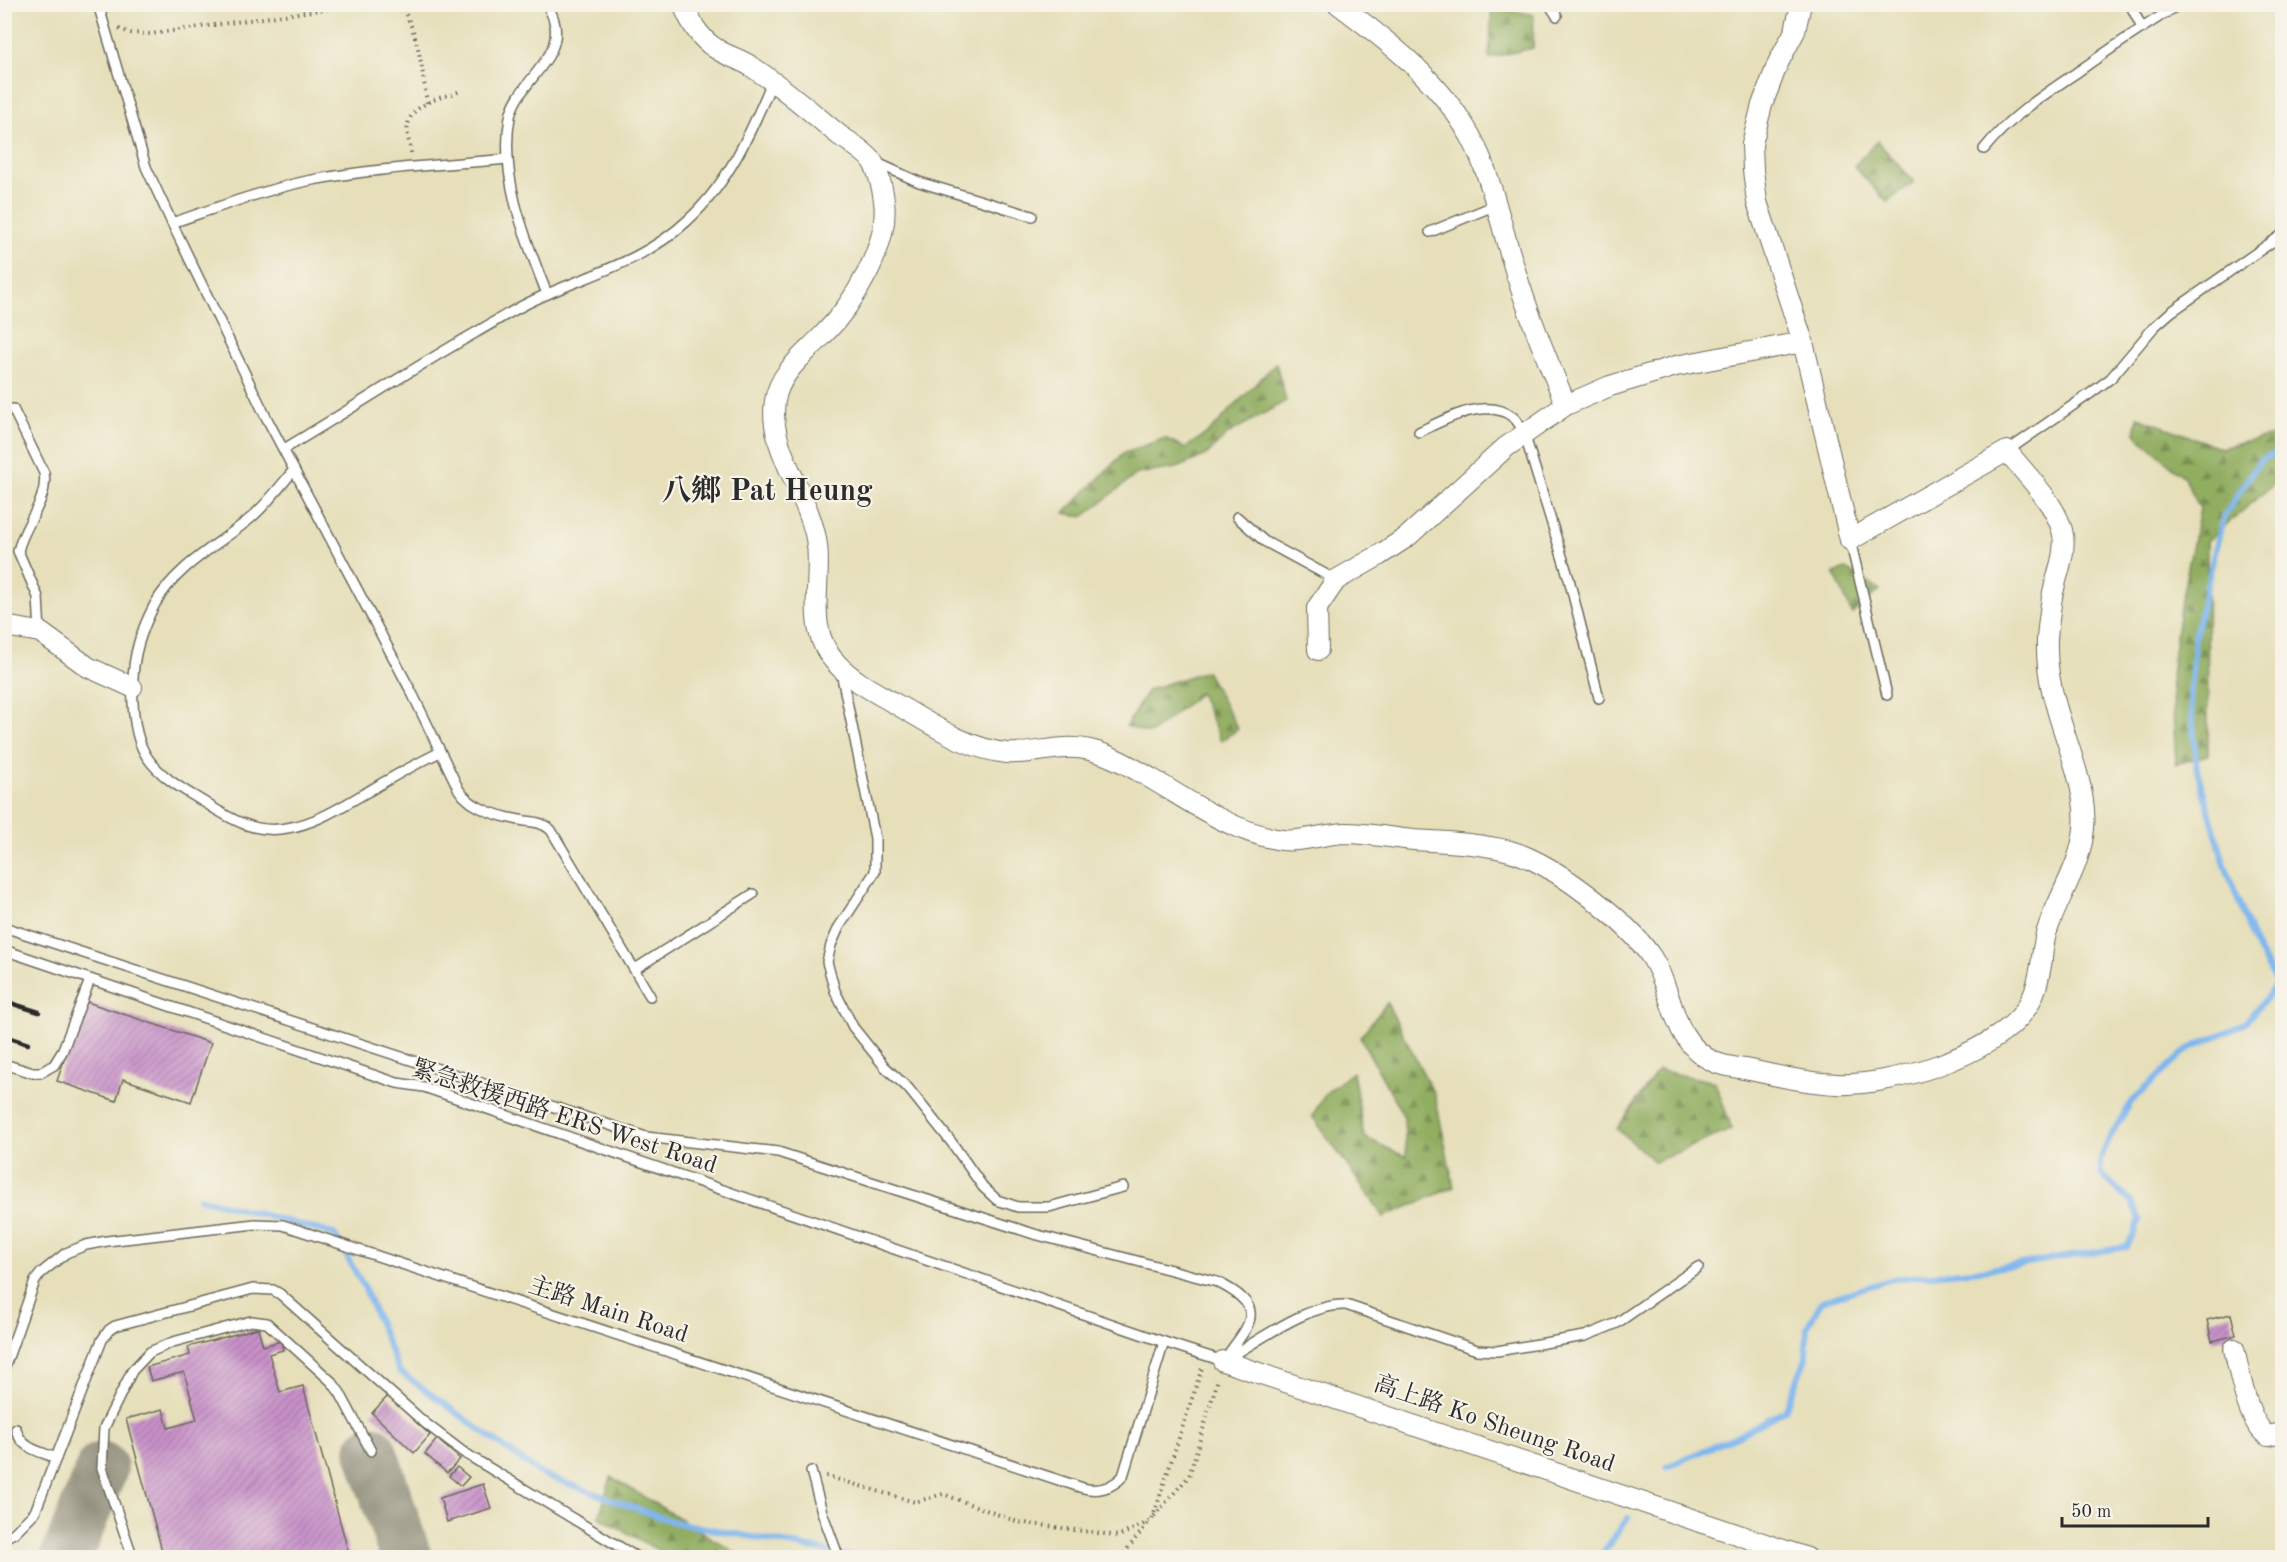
<svg xmlns="http://www.w3.org/2000/svg" width="2287" height="1562" font-family="'Old Standard TT','Noto Serif TC',serif">
<style>
.forest{fill:url(#forest-firs);stroke:#5e6c46;stroke-width:1.5}
.lines{fill:none;stroke-linecap:round;stroke-linejoin:round}
.stream{stroke:#7fb6ee;stroke-width:6}
.taxiway{stroke:#888572;stroke-width:52}
.building{fill:url(#building-hatch)}
.service-casing{stroke:#6c6a5d;stroke-width:12}
.minor-casing{stroke:#6c6a5d;stroke-width:22}
.path{stroke:#6c6a5d;stroke-width:4;stroke-dasharray:1.5 4.5;stroke-linecap:butt}
.service{stroke:#fff;stroke-width:9}
.minor{stroke:#fff;stroke-width:20}
.rail{stroke:#2b2b2b;stroke-width:4.5}
.labels{text-anchor:middle;dominant-baseline:central;stroke-width:4.5;stroke-linejoin:round;paint-order:stroke}
.street-label{font-size:24px;fill:#2b2b2b;stroke:#f7f3e8}
.district-label{font-size:30px;font-weight:bold;fill:#2b2b2b;stroke:#f7f3e8}
</style>
<defs>
<pattern id="forest-firs" width="22" height="20" patternUnits="userSpaceOnUse" patternTransform="scale(1.5)"><rect width="22" height="20" fill="#91ad60"/><path d="M5 1l3.5 6h-7zM16 11l3.5 6h-7z" fill="#778d4f"/></pattern>
<pattern id="building-hatch" width="6" height="6" patternUnits="userSpaceOnUse" patternTransform="scale(1.5)"><rect width="6" height="6" fill="#c891c9"/><path d="M-1 1l2-2M0 6l6-6M5 7l2-2" fill="none" stroke="#a377a3"/></pattern>
</defs>
<rect width="100%" height="100%" fill="#f7f3e8"/>
<filter id="ink" filterUnits="userSpaceOnUse"><feTurbulence type="fractalNoise" baseFrequency=".0167" numOctaves="2"/><feDisplacementMap in="SourceGraphic" scale="12" xChannelSelector="R" yChannelSelector="G"/><feConvolveMatrix kernelMatrix="1 2 1 2 8 2 1 2 1" color-interpolation-filters="sRGB"/></filter>
<filter id="wash" filterUnits="userSpaceOnUse"><feTurbulence type="fractalNoise" baseFrequency=".008" numOctaves="4" result="noise"/><feDisplacementMap in="SourceGraphic" scale="24" xChannelSelector="R" yChannelSelector="G"/><feGaussianBlur stdDeviation="1.35" result="paint"/><feColorMatrix in="noise" values="0 0 0 0 0 0 0 0 0 0 0 0 0 0 0 0 0 1.4 0 .05"/><feComposite in="paint" operator="in"/></filter>
<g filter="url(#wash)">
<rect width="100%" height="100%" fill="#e6dfba"/>
<g class="forest">
<polygon points="1492,6 1534,15 1533,48 1489,58"/>
<polygon points="1877,141 1914,182 1887,202 1854,166"/>
<polygon points="1276,363 1286,401 1229,433 1206,455 1177,468 1137,474 1083,517 1064,513 1124,453 1165,438 1185,448 1210,431"/>
<polygon points="2138,417 2221,448 2282,433 2282,479 2274,484 2207,541 2208,755 2176,764 2171,676 2180,607 2200,509 2185,478 2135,434"/>
<polygon points="1846,569 1880,590 1852,614 1834,573"/>
<polygon points="1206,671 1238,729 1221,741 1200,693 1150,734 1126,726 1148,690"/>
<polygon points="1387,1003 1435,1096 1454,1187 1384,1217 1312,1116 1326,1093 1353,1072 1364,1137 1406,1157 1404,1117 1360,1037"/>
<polygon points="1658,1070 1715,1082 1732,1129 1655,1162 1617,1129"/>
<polygon points="611,1477 743,1557 670,1557 599,1517"/>
</g>
<g class="lines">
<g class="stream">
<polyline points="200,1198 334,1234 364,1287 399,1371 541,1474 674,1522 862,1558"/>
<polyline points="1666,1467 1737,1436 1785,1410 1806,1358 1807,1327 1822,1301 1893,1279 1989,1269 2127,1247 2140,1220 2131,1202 2101,1174 2100,1160 2109,1139 2131,1102 2188,1049 2244,1024 2277,985 2253,940 2225,865 2197,770 2190,695 2195,635 2223,518 2260,460 2282,451"/>
<polyline points="1599,1558 1628,1518"/>
</g>
<g class="taxiway">
<polyline points="371,1451 406,1558"/>
<polyline points="66,1558 102,1468"/>
</g>
</g>
<g id="blocks">
<g class="building">
<polygon points="84,1001 211,1043 191,1102 123,1079 116,1101 57,1081"/>
<polygon points="2231,1314 2236,1335 2212,1341 2207,1320"/>
<polygon points="258,1328 263,1346 281,1341 283,1350 269,1354 280,1392 303,1386 350,1558 164,1558 126,1419 163,1409 168,1428 197,1420 184,1372 151,1381 147,1367 190,1355 188,1347"/>
<polygon points="388,1396 430,1435 414,1453 372,1413"/>
<polygon points="437,1439 460,1459 447,1473 425,1454"/>
<polygon points="457,1467 469,1477 461,1486 449,1476"/>
<polygon points="483,1484 491,1508 447,1522 440,1498"/>
</g>
</g>
</g>
<g filter="url(#ink)">
<use href="#blocks" fill-opacity="0" stroke="#6c6a5d" stroke-width="1.5"/>
<g class="lines">
<g class="service-casing">
<g id="service">
<path d="M98,4L146,167L172,223L265,415L413,695L459,790C472,810 502,817 525,821C536,822 543,823 551,830L650,996"/>
<path d="M547,4C549,10 553,15 554,21C565,59 516,83 510,117C499,177 526,240 547,294"/>
<polyline points="1549,4 1557,16"/>
<polyline points="2130,4 2142,28"/>
<path d="M1984,149C2009,118 2043,95 2076,73C2110,49 2144,26 2180,4"/>
<polyline points="875,162 919,182 1032,216"/>
<path d="M172,223C216,208 261,191 307,181C373,168 441,165 508,159"/>
<polyline points="1430,232 1496,205"/>
<path d="M13,409L44,473C49,500 24,524 18,551L38,597L40,632"/>
<path d="M1419,432C1444,420 1486,396 1513,417C1518,421 1521,427 1524,433L1569,579L1599,698"/>
<path d="M284,449C348,411 410,370 475,333C493,323 511,311 530,302C585,275 641,264 687,221C728,184 751,132 772,82"/>
<polyline points="2007,451 2091,393 2111,378 2154,327 2171,312 2282,235"/>
<path d="M294,470C281,485 268,503 252,517C219,545 177,565 155,604C149,615 143,629 139,642C130,671 129,730 147,757C161,778 186,791 207,804C232,820 256,834 287,828C318,823 342,806 369,791C392,777 416,764 440,752"/>
<polyline points="1237,517 1264,541 1336,580"/>
<polyline points="1850,540 1887,695"/>
<polyline points="841,672 875,838 875,872 839,927 831,945 827,962 835,991 853,1027 885,1067 908,1088 952,1143 983,1187 997,1200 1018,1207 1049,1207 1123,1187"/>
<path d="M4,927L646,1137L778,1152L1034,1234L1217,1282C1270,1308 1250,1324 1223,1361"/>
<polyline points="4,950 397,1083 424,1087 1164,1342 1223,1361"/>
<polyline points="635,969 753,894"/>
<polyline points="4,1064 33,1073 40,1073 54,1065 62,1052 90,980"/>
<path d="M1228,1358C1260,1340 1309,1303 1346,1305L1477,1350L1497,1351L1585,1336L1603,1329L1617,1323L1698,1267"/>
<path d="M4,1369L35,1281L41,1273L66,1253L86,1245L107,1241L255,1224L283,1225L1083,1488C1099,1492 1112,1488 1123,1476L1164,1342"/>
<path d="M16,1429C21,1449 39,1451 56,1458"/>
<polyline points="811,1471 822,1512 839,1558"/>
<polyline points="4,1538 14,1533 35,1512 102,1340 109,1330 115,1326 253,1289 273,1290 280,1294 425,1423 463,1452 638,1558"/>
<polyline points="133,1558 102,1468 104,1428 132,1371 150,1352 173,1342 251,1321 267,1323 332,1382 340,1393 371,1451"/>
</g>
</g>
<g class="minor-casing">
<g id="minor">
<path d="M683,4C690,22 699,38 715,48C726,56 741,59 752,67C783,87 811,112 839,135C849,142 865,151 872,161C878,170 883,190 884,201C890,245 853,305 823,335C804,355 779,373 775,401C767,449 811,496 817,545C822,587 804,630 837,664C853,681 875,692 894,703C930,723 966,749 1007,753C1035,755 1061,743 1090,750C1112,755 1133,768 1152,779C1192,803 1230,830 1276,839C1298,844 1322,834 1345,833C1368,833 1391,838 1414,840C1446,842 1479,843 1510,851C1553,863 1628,921 1652,958C1675,994 1670,1041 1714,1062C1725,1067 1742,1068 1755,1071C1781,1077 1809,1083 1837,1084C1888,1087 1995,1055 2025,1010C2036,994 2039,978 2042,959C2042,955 2045,935 2047,931C2058,896 2081,866 2084,828C2086,809 2082,791 2077,773C2064,727 2045,688 2047,639C2048,625 2050,611 2052,597C2056,576 2068,551 2062,530C2054,501 2025,474 2007,451L1850,540L1803,342L1757,202L1753,170L1752,144L1762,105L1778,63L1795,31L1801,4"/>
<path d="M1338,4C1385,39 1434,76 1465,127C1488,162 1499,219 1512,260C1526,309 1546,357 1566,405"/>
<polyline points="4,626 40,632 88,667 132,687"/>
<polyline points="1318,650 1317,608 1336,580 1378,556 1407,537 1506,447 1566,405 1610,386 1676,366 1803,342"/>
<path d="M2234,1349C2240,1373 2247,1423 2268,1436L2282,1433"/>
<polyline points="1223,1361 1807,1558"/>
</g>
</g>
<g class="path">
<path d="M400,4C419,33 422,69 427,103"/>
<polyline points="119,29 131,33 151,34 361,4"/>
<path d="M411,153C410,144 406,134 408,125C411,103 444,97 461,91"/>
<polyline points="826,1476 915,1502 943,1494 1018,1522 1119,1536 1152,1520 1202,1368"/>
<polyline points="1154,1516 1189,1476 1218,1379"/>
<polyline points="1120,1558 1149,1522"/>
</g>
<use href="#service" class="service"/>
<use href="#minor" class="minor"/>
<g class="rail">
<polyline points="4,1001 39,1012"/>
<polyline points="4,1036 28,1044"/>
</g>
</g>
</g>
<g class="labels">
<g class="street-label">
<text transform="translate(564 1118) rotate(18)">緊急救援西路 ERS West Road</text>
<text transform="translate(608 1311) rotate(18)">主路 Main Road</text>
<text transform="translate(1494 1425) rotate(19)">高上路 Ko Sheung Road</text>
</g>
<g class="district-label">
<text x="767" y="492">八鄉 Pat Heung</text>
</g>
</g>
<rect width="2287" height="1562" fill="none" stroke="#f7f3e8" stroke-width="24"/>
<path d="M2062 1517v9h146v-9" fill="none" stroke="#2b2b2b" stroke-width="3"/>
<text x="2071" y="1517" font-size="18" fill="#2b2b2b" stroke="#f7f3e8" stroke-width="4.5" paint-order="stroke">50 m</text>
</svg>
